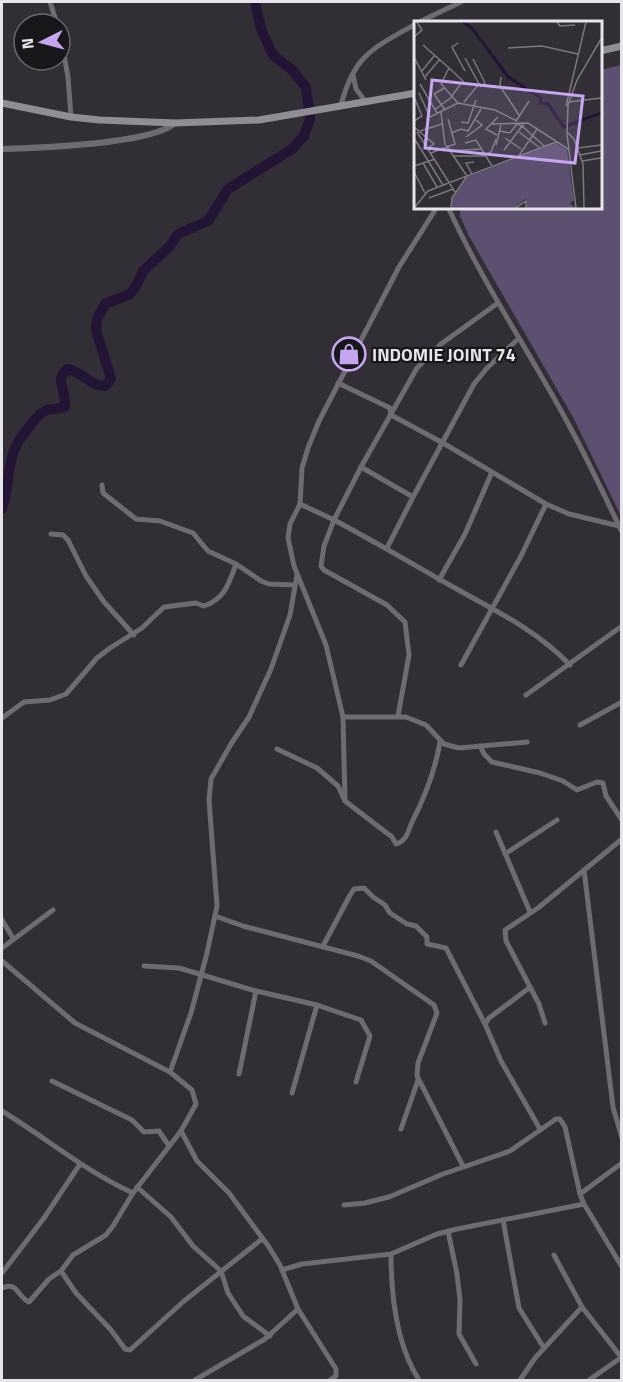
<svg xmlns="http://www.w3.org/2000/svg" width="623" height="1382" font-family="'Titillium Web',sans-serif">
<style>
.green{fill:#5c4f6f}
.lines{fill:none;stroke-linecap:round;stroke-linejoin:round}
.river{stroke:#231334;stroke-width:10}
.minor{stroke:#6e6c70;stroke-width:5}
.tertiary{stroke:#6e6c70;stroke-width:6}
.secondary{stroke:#908e94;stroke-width:7}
.labels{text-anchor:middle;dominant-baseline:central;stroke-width:4.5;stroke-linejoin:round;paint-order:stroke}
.poi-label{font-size:18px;font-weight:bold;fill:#e7e5ea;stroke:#18171a;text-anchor:start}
.inset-river{fill:none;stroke:#231334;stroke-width:3}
.inset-road{fill:none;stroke:#7a777d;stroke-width:1.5}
.view{fill:#c6a6f0;fill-opacity:0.15;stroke:#c6a6f0;stroke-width:3}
.inset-edge{fill:none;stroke:#e7e5ea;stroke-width:3}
</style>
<rect width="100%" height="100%" fill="#312e35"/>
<polygon class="green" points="621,65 622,65 621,516 574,419 469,236 460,216 460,207 600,207 601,70"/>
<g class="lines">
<path class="river" d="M2,509C12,476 4,454 30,426C34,420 40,413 47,410C54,408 59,410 65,406C66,388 54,381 67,369C82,371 89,386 105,386L111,379L96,330L97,319L105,304L130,294L136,286L143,271L170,246L178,234L208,221L228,189L292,149L304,136L310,119L306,87L292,70L273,55L261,29L255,2"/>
<g class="minor">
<polyline points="50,2 57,24"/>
<polyline points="419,22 461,2"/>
<polyline points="60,33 68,77 71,117"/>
<polyline points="353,75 356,89 366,102"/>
<path d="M341,105C354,55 373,48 416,24"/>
<path d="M448,207C483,284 531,354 571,429C589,462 605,497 622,532"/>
<polyline points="338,383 390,408 391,415 443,443 546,504 569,514 619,526"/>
<polyline points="361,467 413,497"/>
<polyline points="102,485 103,493 136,519 160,521 193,533 208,551 236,564 261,581 269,584 295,585"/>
<polyline points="300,504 334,520 361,467 417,368 441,344 498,303"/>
<polyline points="51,534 63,535 68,540 86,576 104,602 134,635"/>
<polyline points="387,548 413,497 474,384 487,368 518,339"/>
<polyline points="439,580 465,534 492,472"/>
<polyline points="461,665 521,556 546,504"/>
<polyline points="526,695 622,626"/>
<path d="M398,716L409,655L405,622L387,605L324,570L321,566L324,546L334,520C370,539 404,559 439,579C485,606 533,626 570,665"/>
<polyline points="343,717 406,717 426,725 444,744 459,748 527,742"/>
<path d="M2,718L24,702L50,700L66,694L97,658L110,648L142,628L164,607L196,603L204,606C225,599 229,583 236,564"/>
<polyline points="580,725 622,702"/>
<polyline points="480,746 484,754 492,762 540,773 563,781 577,790 597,782 603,783 606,796 622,820"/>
<path d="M277,749L317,768L338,786L345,801L392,837L396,844C407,841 408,831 412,822C426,795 435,771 440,742"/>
<polyline points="345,801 343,717 326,645 294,566 288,538 290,524 300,504 302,468 308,448 319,421 399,267 437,207"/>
<polyline points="496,832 530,912"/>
<polyline points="505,854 557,820"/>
<polyline points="584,870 613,1107 622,1138"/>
<polyline points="215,916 243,926 358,956 371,961 434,1005 437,1013 418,1063 417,1076 463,1166"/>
<polyline points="2,920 13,938"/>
<polyline points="323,946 349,897 354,889 364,888 373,897 385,905 390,913 407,924 416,926 427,937 427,944 446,948 485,1024"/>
<polyline points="2,948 53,910"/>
<path d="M2,961L75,1023L170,1072L192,1090L196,1104L181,1131L133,1193L113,1226L106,1235L73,1255L61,1271L49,1279L29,1302C17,1297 18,1281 2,1288"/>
<polyline points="144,966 179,968 256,991 317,1005 361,1020 370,1036 356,1082"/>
<polyline points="529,988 489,1018 485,1024 501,1061 540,1129"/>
<polyline points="545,1023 539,1004 506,941 505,930 538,908 622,839"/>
<polyline points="170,1072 191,1013 207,953 217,906 209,800 211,779 231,744 249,717 271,669 290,615 297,575"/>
<polyline points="239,1074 256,991"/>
<polyline points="52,1081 132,1120 144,1132 159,1131 169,1146"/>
<polyline points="292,1093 317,1005"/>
<path d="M2,1111C46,1138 85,1171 133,1193"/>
<polyline points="401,1129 418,1080"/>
<polyline points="181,1131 197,1161 229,1193 269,1247 280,1265 298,1309 336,1369 336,1376 330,1380"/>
<polyline points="137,1187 171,1217 193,1246 221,1271 228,1293 243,1316 270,1336"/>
<polyline points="580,1194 622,1163"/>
<polyline points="344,1205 365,1203 389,1197 443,1174 510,1151 556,1119 560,1119 565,1127 580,1194 584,1204 622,1267"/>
<polyline points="503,1220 519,1308 544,1348"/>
<polyline points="448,1231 457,1274 460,1300 459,1334 476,1364"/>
<path d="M391,1254C391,1296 396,1344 419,1380"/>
<polyline points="554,1255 582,1307"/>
<polyline points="282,1270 302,1264 391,1254 437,1234 457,1229 584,1204"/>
<polyline points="61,1271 76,1293 111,1330 125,1349 130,1350 184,1301 262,1239"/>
<polyline points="2,1273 44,1218 80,1164"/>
<polyline points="195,1380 265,1339 298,1309"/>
<polyline points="520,1380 535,1358 582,1307 621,1357"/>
<polyline points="589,1380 622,1357"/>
</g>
<path class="tertiary" d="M2,149C36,148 152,144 175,123"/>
<g class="secondary">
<polyline points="600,51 622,46"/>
<polyline points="2,103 71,117 100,120 175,123 259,120 416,93"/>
</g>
</g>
<defs>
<g id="shop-ring" transform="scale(1.725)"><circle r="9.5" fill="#18171a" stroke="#c6a6f0" stroke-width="1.5"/><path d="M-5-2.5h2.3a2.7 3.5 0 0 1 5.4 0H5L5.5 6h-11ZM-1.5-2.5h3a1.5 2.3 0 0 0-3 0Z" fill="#c6a6f0"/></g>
</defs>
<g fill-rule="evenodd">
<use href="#shop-ring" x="349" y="354"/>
</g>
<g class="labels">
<g class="poi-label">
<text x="372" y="354">INDOMIE JOINT 74</text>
</g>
</g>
<g transform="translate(414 21)">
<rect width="188" height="188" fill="#312e35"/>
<path d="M142,122L153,129L160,179L156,182L161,187H113L112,178L99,187H38L37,180L53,156Z" fill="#5c4f6f"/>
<path class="inset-river" d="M49,1L58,7L94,56L127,77L126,82L134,83L150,106L187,92"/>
<path class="inset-road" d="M143,1L146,5L161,4M0,16L8,9L3,1M44,22L38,26L51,50M9,24L35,47L27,63L44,82L81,89L103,100M94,27L128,25L164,33M1,38L12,59M59,38L71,62L66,66M35,47L49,60L37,76M7,51L21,34M87,56L86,65L105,94M10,57L26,38M6,63L23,92M30,67L20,73L31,89M5,72L16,96L44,82M0,76L8,95L0,100M50,81L65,63L51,37M155,81L187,77M152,85L172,1M20,89L38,76M27,91L31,124M102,100L115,80M47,101L54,102L62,79M110,102L108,105L130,125M78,103L114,102L154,128M0,106L20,123L14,127M6,110L28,103M86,110L96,112L103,103L108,105M3,111L41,171M105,111L126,127M153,111L160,118L169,143L170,187M37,112L47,108L54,110L67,88M83,114L72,108L84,96M52,116L68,104L62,99M0,117L29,164M91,117L107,128M51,122L62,119L78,145M82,124L87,104M164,127L187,124M90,129L108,105M36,130L67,128M17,132L41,123L34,98M71,134L77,131L82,118M166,134L187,130M39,135H72M104,136L123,108M168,140L187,137M9,142L23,166M0,145L21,138M0,151L11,172M58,153L52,142L60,141M15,177L39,168M0,187L14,170L53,155L32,124M37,187L38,177L53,155L142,121M101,187L112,180V187M162,187L153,113L154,84L163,59L187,18"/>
<path class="view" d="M18,59L169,75L161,142L11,127Z"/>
<rect width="188" height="188" class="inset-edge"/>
</g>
<rect width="623" height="1382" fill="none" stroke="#e7e5ea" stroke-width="6"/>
<g transform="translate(42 42) rotate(264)"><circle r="28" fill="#18171a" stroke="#6b696d" stroke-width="1.5"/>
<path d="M0-4.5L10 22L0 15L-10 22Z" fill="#c6a6f0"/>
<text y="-9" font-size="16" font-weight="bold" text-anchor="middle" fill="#e7e5ea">N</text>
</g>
</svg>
